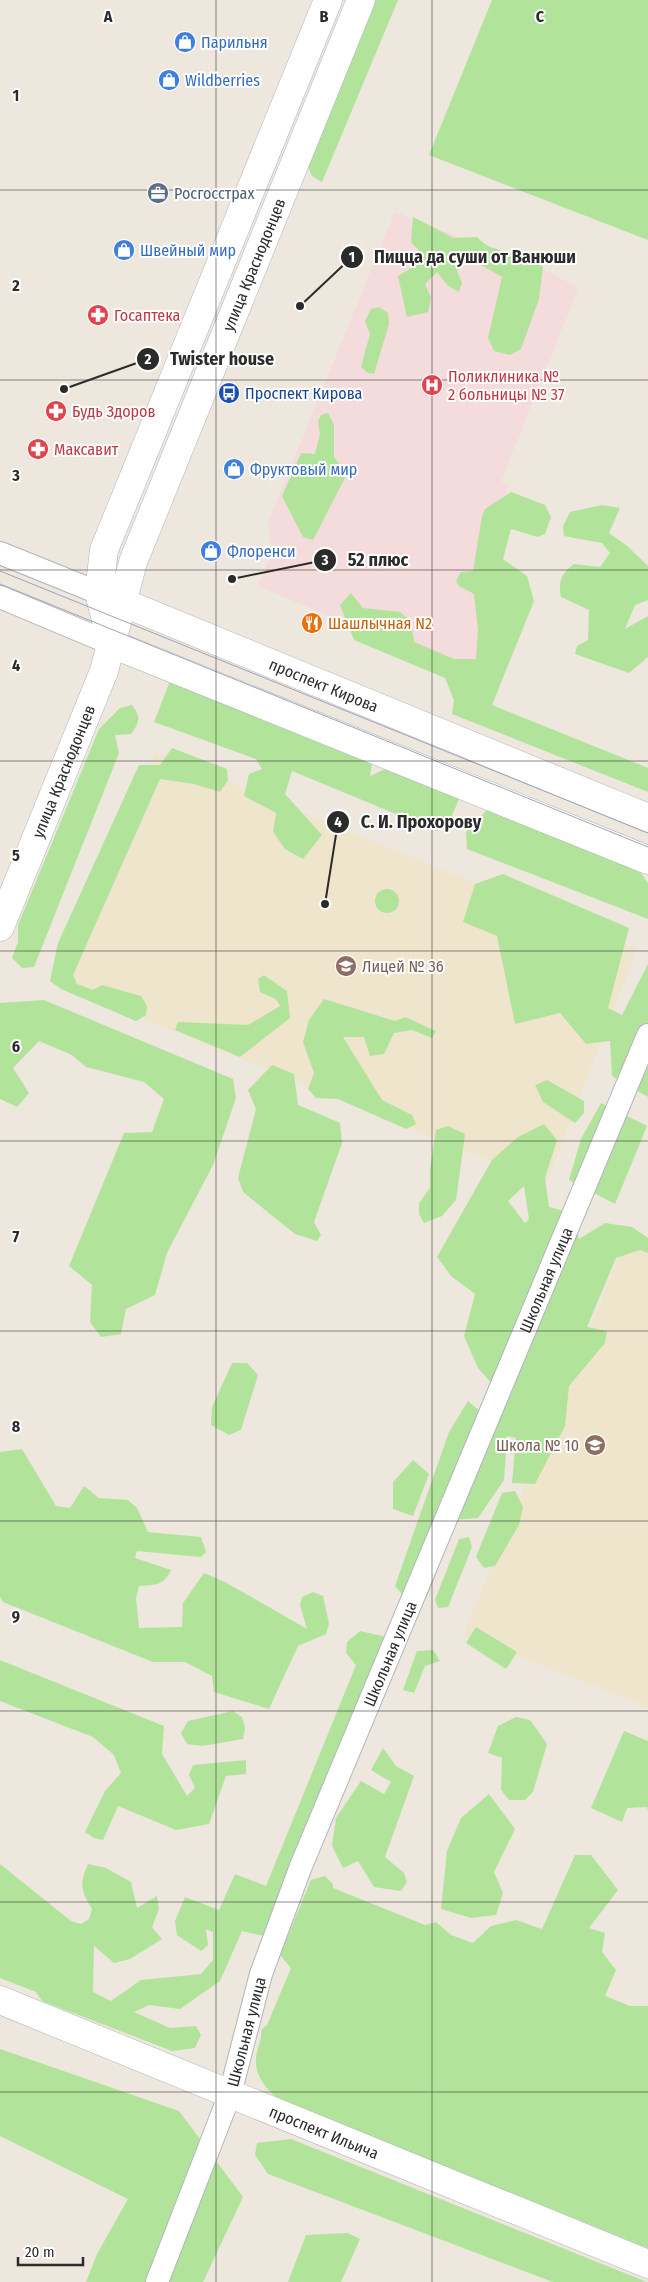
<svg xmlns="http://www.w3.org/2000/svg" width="648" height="2282" font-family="'Fira Sans Condensed',sans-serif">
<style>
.education{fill:#efe5cd}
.medical{fill:#f4dbdc}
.green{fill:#b1e49a;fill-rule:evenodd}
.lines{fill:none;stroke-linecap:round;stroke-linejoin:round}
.minor-casing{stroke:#b1b4bf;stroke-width:24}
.tertiary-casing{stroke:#b1b4bf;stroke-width:29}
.secondary-casing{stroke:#b1b4bf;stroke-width:29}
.minor{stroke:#fff;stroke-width:22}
.tertiary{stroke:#fff;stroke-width:28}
.secondary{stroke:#fff;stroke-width:28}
.tram{stroke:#a0a3b6;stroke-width:1}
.grid{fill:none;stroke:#2b2b2b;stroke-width:1;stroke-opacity:0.55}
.labels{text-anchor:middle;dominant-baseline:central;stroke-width:4;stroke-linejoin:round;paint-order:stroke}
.shop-label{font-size:16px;fill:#366cbe;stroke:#fff;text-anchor:start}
.service-label{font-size:16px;fill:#4e5e75;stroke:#fff;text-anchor:start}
.street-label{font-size:16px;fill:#2b2b2b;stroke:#fff}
.health-label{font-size:16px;fill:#be3a42;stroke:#fff;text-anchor:start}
.transit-label{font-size:16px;fill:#164399;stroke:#fff;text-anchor:start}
.food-label{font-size:16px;fill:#c56008;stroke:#fff;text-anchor:start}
.education-label{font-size:16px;fill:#785e54;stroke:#fff;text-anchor:start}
.grid-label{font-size:16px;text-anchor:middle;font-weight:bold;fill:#2b2b2b;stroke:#fff;stroke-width:4;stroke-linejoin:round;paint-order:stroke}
.leader{fill:none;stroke:#2b2b2b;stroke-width:2}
.callout-dot{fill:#2b2b2b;stroke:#fff;stroke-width:2}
.mark-label{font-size:15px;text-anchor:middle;font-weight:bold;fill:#fff}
.callout-label{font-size:18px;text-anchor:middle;font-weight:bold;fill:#2b2b2b;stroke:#fff;stroke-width:4;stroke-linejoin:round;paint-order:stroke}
</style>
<rect width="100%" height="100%" fill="#ede7de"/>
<g class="education">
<polygon points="155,752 637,949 546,1184 55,982"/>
<polygon points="624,1245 648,1255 648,1707 463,1635"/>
</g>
<polygon class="medical" points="395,212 554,274 578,289 501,481 509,485 475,567 510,582 469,675 258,586 272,553 268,522"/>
<g class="green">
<polygon points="373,0 398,0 322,182 312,176 308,167"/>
<polygon points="492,0 648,0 648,240 429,155"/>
<path d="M413,217L454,238L477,237C493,256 525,250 543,267L539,299L521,349L510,355L494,351L488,338L502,277L467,257L457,271L462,283L459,292L448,286L437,272L425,284L431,298L428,312L407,317L398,276L413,267L422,254L411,242Z"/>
<polygon points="379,307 388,313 389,324 374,374 368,373 361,367 370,334 365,321 371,309"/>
<polygon points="328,413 334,425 334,457 347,474 313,540 303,537 282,496 301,453 315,454 320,434 318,421 321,415"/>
<polygon points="511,492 545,505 551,517 545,534 538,537 511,529 503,559 527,576 534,601 492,705 648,768 648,792 452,714 454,700 445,678 354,640 340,605 351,593 363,608 400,612 411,621 414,642 454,659 476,659 478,630 474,594 459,586 456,581 461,572 473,571 482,516 485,509"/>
<path d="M602,505L620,508L609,533L626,545L648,566V600L635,605L625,629L648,616V657L629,673L575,654L577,646L588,640L589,610L561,597C558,581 561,574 574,564L600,567L610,553L602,543L564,536L563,526L570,512Z"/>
<polygon points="170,681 372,763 370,776 392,766 459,799 447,827 437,831 292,771 285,794 322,835 303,859 285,849 273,832 276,813 244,796 249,774 262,769 256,759 154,722"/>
<path d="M132,705C141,717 140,722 131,734L115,735L119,753L34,967L22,968L12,958L18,942V925L99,729L120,708Z"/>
<polygon points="172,748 227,769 228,780 220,792 194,784 160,779 73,975 77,984 93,990 102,985 141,996 147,1006 146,1015 136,1021 61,989 50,981 58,943 139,765 160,765"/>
<polygon points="487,810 640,872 648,883 648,919 467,849 466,832"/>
<polygon points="503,874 629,928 608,1008 622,1015 648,964 648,1097 612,1076 610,1041 586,1044 560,1013 515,1024 497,936 463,922 475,884"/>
<circle cx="387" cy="901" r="12"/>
<polygon points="264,975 287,991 290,1018 240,1057 175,1030 178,1022 248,1025 280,1006 276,999 260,992 258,979"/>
<polygon points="324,999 395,1021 405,1017 436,1031 432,1038 412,1030 394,1033 384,1054 370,1056 364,1037 343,1037 382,1100 412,1115 416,1124 406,1129 338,1099 316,1098 308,1089 314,1073 303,1042 309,1020"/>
<polygon points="44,1000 233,1079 236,1098 213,1165 167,1253 155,1295 126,1309 121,1334 101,1337 90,1322 92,1285 69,1266 124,1133 152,1132 164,1099 144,1082 86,1067 72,1055 39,1041 13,1068 29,1093 17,1107 0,1099 0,1003"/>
<polygon points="272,1065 294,1074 298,1105 340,1123 342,1143 314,1222 321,1235 317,1241 295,1234 243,1192 238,1178 256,1109 248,1090"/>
<polygon points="547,1080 584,1101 584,1113 575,1123 543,1102 535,1085"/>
<polygon points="601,1103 647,1126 615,1204 569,1180 581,1139"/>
<path d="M544,1124L557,1140L545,1178L549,1207L572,1213L579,1239L605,1223L632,1227L648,1238V1253L640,1250L616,1258L587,1327L607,1331L605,1343L569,1386L565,1426L535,1484L512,1483L516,1438L507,1436L504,1480L478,1518L452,1520L502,1395L478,1368L464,1336L475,1294L451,1276L437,1257L492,1160L518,1137ZM524,1186L529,1219L525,1223L508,1201Z"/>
<polygon points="448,1126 465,1134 456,1200 442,1216 424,1223 419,1214 419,1203 430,1188 430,1169 436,1130"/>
<polygon points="232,1363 247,1363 258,1375 241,1430 229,1435 211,1425 212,1407"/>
<polygon points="468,1401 480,1411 453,1530 427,1597 405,1598 395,1586 449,1432"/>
<path d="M22,1449L56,1506L70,1508L84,1486L99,1498L128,1500L137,1508L148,1532L201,1537L206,1552L201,1557L137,1551L135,1558L171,1570C164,1586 154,1585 139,1586L136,1598L139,1628L182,1627L183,1603L204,1573L225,1582L307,1629L300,1605L302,1597L313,1592L323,1596L329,1624L326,1634L298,1646L269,1709L214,1692L212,1676L185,1662H153L3,1602L0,1597V1452Z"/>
<polygon points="413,1460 429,1474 413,1516 393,1509 393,1482"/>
<polygon points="515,1491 523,1507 519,1525 495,1566 484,1568 476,1557 502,1493"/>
<polygon points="469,1537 472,1547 448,1607 438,1608 435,1600 459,1539"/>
<polygon points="476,1627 517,1652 506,1669 466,1643"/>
<path d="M360,1631L387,1637L273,1938L242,1931L220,1981L180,2009L149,2005L134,2012L170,2028L196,2026L201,2035L195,2048L172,2051L42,2001L36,1992L0,1978V1864L71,1921L81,1924L89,1919L92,1909C81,1890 79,1885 88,1864L106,1868L131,1882L137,1908L157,1896L159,1909L152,1927L162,1939L130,1959L114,1963L94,1946L93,1992L111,2001L141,1980L201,1974L213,1960V1932L206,1929L208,1945L201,1951L177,1935L175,1921L185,1897L219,1910L235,1874L266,1886L356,1665L346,1653L347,1642Z"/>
<polygon points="433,1650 440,1661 425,1666 414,1693 403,1690 417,1651"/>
<polygon points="0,1660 164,1726 162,1754 187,1796 195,1788 189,1775 193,1765 246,1760 246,1774 226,1776 209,1824 176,1830 118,1806 103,1840 94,1838 85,1832 105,1791 121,1773 114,1755 93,1737 0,1701"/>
<polygon points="233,1711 242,1717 245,1728 243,1739 202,1746 187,1744 181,1733 188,1721"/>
<polygon points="516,1717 530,1720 547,1744 533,1792 525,1800 509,1800 501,1790 502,1758 488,1753 498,1726"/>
<polygon points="624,1731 648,1741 648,1811 647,1807 627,1808 622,1822 591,1808"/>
<polygon points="383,1748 396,1766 414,1776 385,1857 404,1873 407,1882 401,1891 374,1887 358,1861 343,1868 332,1846 336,1818 361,1781 384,1794 391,1782 371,1770"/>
<polygon points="489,1794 515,1829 494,1872 503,1893 496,1915 471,1918 441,1909 447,1851 461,1818"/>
<path d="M575,1855H591L618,1890L589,1928L605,1933L602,1952L616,1970L605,1996L630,2006H648V2248L278,2099C262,2085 251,2070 258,2048C260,2041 262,2038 261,2030L267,2025L291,1968L280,1955L311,1880L325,1876L333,1884V1888L425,1925L436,1922L451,1935L473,1943L491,1926L516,1920L542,1929Z"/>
<polygon points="0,2049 179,2111 243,2197 203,2282 86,2282 97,2254 128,2199 0,2136"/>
<polygon points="291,2139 647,2282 553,2282 268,2174 255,2155 257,2143"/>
<polygon points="348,2233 360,2239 341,2282 288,2282 306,2235"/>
</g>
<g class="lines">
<g class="minor-casing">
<g id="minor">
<polyline points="0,553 114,599"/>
<polyline points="0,597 112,644"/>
<path id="s1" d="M157,2282L230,2094L261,1974L301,1866L648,1035"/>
</g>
</g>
<g class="tertiary-casing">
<g id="tertiary">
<path id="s2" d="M124,603L648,818"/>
<polyline points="112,644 648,860"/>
<path id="s3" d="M0,2000L648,2264"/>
</g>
</g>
<g class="secondary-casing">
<g id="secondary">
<polyline points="112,643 99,593 104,550 328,0"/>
<path id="s4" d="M0,927L104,671L133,562L361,0"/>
</g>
</g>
<use href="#minor" class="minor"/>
<use href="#tertiary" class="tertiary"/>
<use href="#secondary" class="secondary"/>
<g class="tram">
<polyline points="0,571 648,833"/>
<polyline points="0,584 648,847"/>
</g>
</g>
<path class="grid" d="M216,0V2282M432,0V2282M0,190H648M0,380H648M0,570H648M0,761H648M0,951H648M0,1141H648M0,1331H648M0,1521H648M0,1711H648M0,1902H648M0,2092H648"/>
<defs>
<g id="shop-disc" transform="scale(1.125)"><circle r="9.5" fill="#3f7fe0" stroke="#fff"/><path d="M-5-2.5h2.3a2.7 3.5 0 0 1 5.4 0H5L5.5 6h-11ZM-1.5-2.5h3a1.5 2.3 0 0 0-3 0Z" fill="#fff"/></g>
<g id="office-disc" transform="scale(1.125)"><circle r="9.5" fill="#5c6f8a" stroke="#fff"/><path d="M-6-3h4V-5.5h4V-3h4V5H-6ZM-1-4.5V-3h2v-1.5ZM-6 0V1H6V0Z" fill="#fff"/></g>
<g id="pharmacy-disc" transform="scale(1.125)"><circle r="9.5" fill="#e0444e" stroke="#fff"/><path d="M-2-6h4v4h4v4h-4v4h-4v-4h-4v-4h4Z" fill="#fff"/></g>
<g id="hospital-disc" transform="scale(1.125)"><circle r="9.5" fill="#e0444e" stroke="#fff"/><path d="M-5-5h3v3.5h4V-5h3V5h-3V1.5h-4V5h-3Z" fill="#fff"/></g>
<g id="bus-disc" transform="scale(1.125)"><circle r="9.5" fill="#1a4fb4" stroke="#fff"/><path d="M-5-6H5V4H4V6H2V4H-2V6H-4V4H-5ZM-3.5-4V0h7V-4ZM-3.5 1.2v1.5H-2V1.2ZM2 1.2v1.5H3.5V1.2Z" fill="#fff"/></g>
<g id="restaurant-disc" transform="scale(1.125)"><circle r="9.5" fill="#e8710a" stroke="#fff"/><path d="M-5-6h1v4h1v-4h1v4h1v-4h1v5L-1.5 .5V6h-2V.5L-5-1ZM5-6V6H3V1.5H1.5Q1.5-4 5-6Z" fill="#fff"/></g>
<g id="school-disc" transform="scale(1.125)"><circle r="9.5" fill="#8d6e63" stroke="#fff"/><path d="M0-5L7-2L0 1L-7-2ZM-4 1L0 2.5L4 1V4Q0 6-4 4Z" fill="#fff"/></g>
</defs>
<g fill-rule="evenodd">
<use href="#shop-disc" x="185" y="42"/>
<use href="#shop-disc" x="169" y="80"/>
<use href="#office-disc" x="158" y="193"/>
<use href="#shop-disc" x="124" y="250"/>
<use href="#pharmacy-disc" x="98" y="315"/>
<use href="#hospital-disc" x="432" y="385"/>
<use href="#bus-disc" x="229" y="393"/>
<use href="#pharmacy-disc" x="56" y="411"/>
<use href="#pharmacy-disc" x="38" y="449"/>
<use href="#shop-disc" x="234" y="469"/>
<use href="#shop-disc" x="211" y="551"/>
<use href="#restaurant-disc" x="312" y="623"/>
<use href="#school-disc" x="346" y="966"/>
<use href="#school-disc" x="595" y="1445"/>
</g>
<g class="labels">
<g class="shop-label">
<text x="201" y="42">Парильня</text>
<text x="185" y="80">Wildberries</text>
<text x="140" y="250">Швейный мир</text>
<text x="250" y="469">Фруктовый мир</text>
<text x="227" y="551">Флоренси</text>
</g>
<g class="service-label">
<text x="174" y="193">Росгосстрах</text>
</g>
<g class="street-label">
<text stroke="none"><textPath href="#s4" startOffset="710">улица Краснодонцев</textPath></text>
<text stroke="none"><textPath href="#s2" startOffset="216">проспект Кирова</textPath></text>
<text stroke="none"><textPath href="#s4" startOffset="168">улица Краснодонцев</textPath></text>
<text stroke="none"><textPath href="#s1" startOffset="1076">Школьная улица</textPath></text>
<text stroke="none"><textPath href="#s1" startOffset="671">Школьная улица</textPath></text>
<text stroke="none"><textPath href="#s1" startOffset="266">Школьная улица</textPath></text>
<text stroke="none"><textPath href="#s3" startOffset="350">проспект Ильича</textPath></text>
</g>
<g class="health-label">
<text x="114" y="315">Госаптека</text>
<text x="448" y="376">Поликлиника №<tspan x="448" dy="18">2 больницы № 37</tspan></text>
<text x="72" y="411">Будь Здоров</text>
<text x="54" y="449">Максавит</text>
</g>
<g class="transit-label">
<text x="245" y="393">Проспект Кирова</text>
</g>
<g class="food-label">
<text x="328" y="623">Шашлычная N2</text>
</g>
<g class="education-label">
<text x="362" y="966">Лицей № 36</text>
<text x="579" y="1445" text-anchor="end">Школа № 10</text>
</g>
</g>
<g class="grid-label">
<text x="108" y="22">A</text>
<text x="324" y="22">B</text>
<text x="540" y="22">C</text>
<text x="16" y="101">1</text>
<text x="16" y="291">2</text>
<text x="16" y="481">3</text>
<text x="16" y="671">4</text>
<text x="16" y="861">5</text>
<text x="16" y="1052">6</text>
<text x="16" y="1242">7</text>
<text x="16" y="1432">8</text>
<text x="16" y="1622">9</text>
</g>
<path class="leader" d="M300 306L352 257M64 389L148 359M232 579L325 560M325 904L338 822"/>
<g class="callout-dot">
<circle cx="300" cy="306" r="5"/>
<circle cx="64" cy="389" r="5"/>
<circle cx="232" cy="579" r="5"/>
<circle cx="325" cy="904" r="5"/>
<circle cx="352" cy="257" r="12"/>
<circle cx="148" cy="359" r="12"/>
<circle cx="325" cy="560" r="12"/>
<circle cx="338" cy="822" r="12"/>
</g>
<g class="mark-label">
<text x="352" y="262">1</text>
<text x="148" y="364">2</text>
<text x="325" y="565">3</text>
<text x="338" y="827">4</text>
</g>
<g class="callout-label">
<text x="475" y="263">Пицца да суши от Ванюши</text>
<text x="222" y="365">Twister house</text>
<text x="378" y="566">52 плюс</text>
<text x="421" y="828">С. И. Прохорову</text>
</g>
<path d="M18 2257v8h65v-8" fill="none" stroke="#2b2b2b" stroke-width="2.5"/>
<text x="25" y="2257" font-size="15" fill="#2b2b2b" stroke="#ffffff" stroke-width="4" paint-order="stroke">20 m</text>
</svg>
